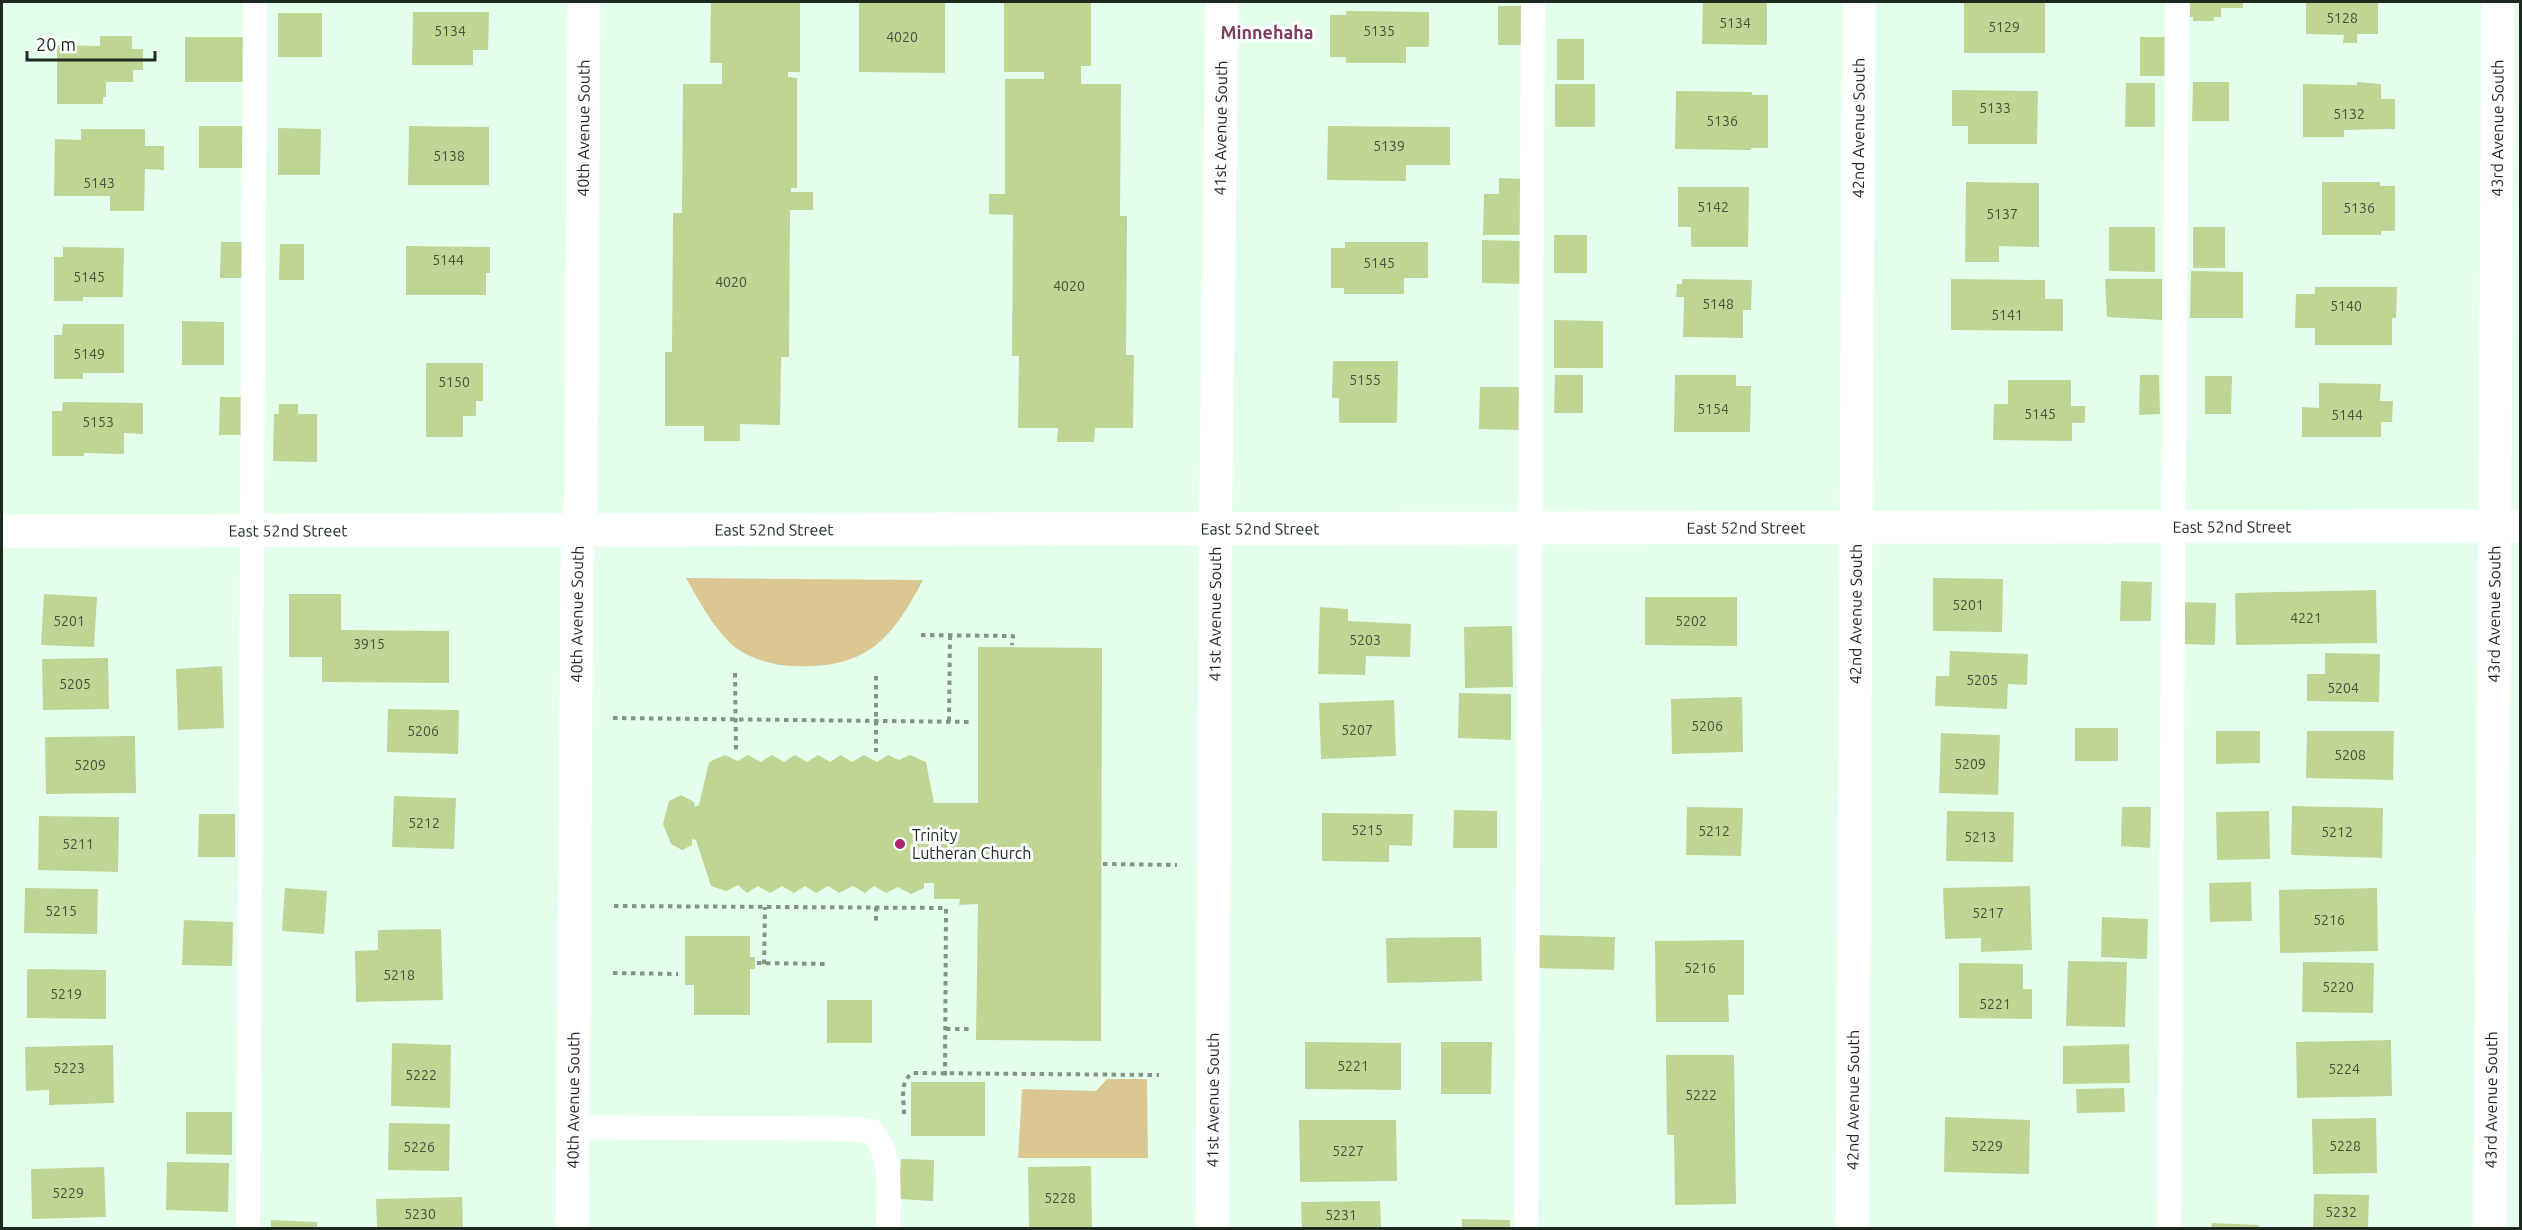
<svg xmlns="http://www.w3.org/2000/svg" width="2522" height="1230" font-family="Ubuntu,sans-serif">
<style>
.green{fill:#dac792}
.building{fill:#bed594}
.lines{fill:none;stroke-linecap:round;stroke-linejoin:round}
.path{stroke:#819487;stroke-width:4;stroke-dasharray:4.5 4.5;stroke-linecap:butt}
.lane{stroke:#fff;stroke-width:24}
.street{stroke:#fff;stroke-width:33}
.secondary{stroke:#fff;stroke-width:33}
.poi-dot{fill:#ac266d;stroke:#fff;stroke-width:2}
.labels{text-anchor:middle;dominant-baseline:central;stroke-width:6;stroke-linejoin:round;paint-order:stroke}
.number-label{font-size:14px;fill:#44533d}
.street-label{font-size:16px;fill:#1c2820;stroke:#fff}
.poi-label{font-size:16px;fill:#1c2820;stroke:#fff;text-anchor:start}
.neighbourhood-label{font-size:18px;font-weight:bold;fill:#7f3c5a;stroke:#fff}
</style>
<rect width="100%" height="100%" fill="#e5ffed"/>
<g class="green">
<path d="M686,578L923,580C891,641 866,669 793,666C771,665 746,658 730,643C711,624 699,601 686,578Z"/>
<polygon points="1107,1079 1147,1079 1148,1158 1018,1158 1022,1089 1096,1091"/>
</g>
<g class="building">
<polygon points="711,2 800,2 800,72 788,72 788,77 797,78 797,188 791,188 791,192 813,192 813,210 790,210 789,357 781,357 780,425 740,424 740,441 704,441 704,426 665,426 665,352 672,352 673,213 682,213 683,84 722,84 722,63 710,63"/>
<polygon points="859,2 945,2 945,73 859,72"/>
<polygon points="1004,2 1091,2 1091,66 1081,66 1081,84 1121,84 1120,216 1127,216 1126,355 1134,355 1133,428 1095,428 1094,442 1057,442 1058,428 1018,428 1019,356 1012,356 1013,215 989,214 989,194 1005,194 1005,79 1044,79 1044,72 1004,72"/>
<polygon points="1703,2 1767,2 1767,45 1702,44"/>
<rect x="1964" y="2" width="81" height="51"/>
<polygon points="2190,2 2243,2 2243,8 2221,8 2221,17 2214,17 2214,21 2193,21 2193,17 2190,17"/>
<polygon points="2306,2 2378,2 2378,34 2357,34 2357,43 2343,43 2344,35 2306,34"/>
<rect x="1498" y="6" width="27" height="39"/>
<polygon points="1346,11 1429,12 1429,47 1406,47 1406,63 1346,63 1346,57 1330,57 1330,15 1346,15"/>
<polygon points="413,12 489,12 488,50 473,50 473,65 412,65"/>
<rect x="278" y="13" width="44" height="44"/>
<polygon points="100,36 132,36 132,49 143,49 143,70 133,70 133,82 106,82 106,97 103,97 103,104 57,104 57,45 100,46"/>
<rect x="185" y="37" width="64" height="45"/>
<rect x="2140" y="37" width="25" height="39"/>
<rect x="1557" y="39" width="27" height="41"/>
<polygon points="2193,82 2229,82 2229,121 2192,121"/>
<polygon points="2357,82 2381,84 2381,99 2395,99 2395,129 2344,130 2344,137 2303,137 2303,84 2357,85"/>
<polygon points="2126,83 2155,83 2155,127 2125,127"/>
<rect x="1555" y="84" width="40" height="43"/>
<polygon points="1952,90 2038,91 2037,144 1968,144 1968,126 1952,126"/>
<polygon points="1676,91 1752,92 1752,95 1768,95 1768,148 1751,148 1751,150 1675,149"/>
<rect x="199" y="126" width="50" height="42"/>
<polygon points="409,126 489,127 489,185 408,185"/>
<polygon points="1328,126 1450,127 1450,165 1406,165 1406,181 1327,180"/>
<polygon points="278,128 321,129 320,175 278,175"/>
<polygon points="81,129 145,129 145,146 164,146 164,170 145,169 144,211 110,211 110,196 54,196 55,139 81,140"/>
<polygon points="1499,178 1524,179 1524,235 1483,235 1484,194 1499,194"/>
<polygon points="1966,182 2039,183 2039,247 1999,246 1999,262 1965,262"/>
<polygon points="2322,182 2380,182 2380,186 2395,186 2395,231 2381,231 2381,235 2322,235"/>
<polygon points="1678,187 1749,187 1748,247 1691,247 1691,227 1678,227"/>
<polygon points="2109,227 2155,227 2155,272 2109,271"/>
<rect x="2193" y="227" width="32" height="41"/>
<rect x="1554" y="235" width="33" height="38"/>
<polygon points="1482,240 1523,241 1523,284 1482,283"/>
<polygon points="221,242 246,242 246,278 220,278"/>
<polygon points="1345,242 1428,242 1428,278 1404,278 1404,294 1344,294 1344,288 1331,288 1331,248 1345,248"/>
<polygon points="280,244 304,244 304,280 279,280"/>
<polygon points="406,246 490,247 490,273 486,273 486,295 406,295"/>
<polygon points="63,247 124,248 123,297 83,297 83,301 54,301 54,257 63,257"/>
<polygon points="2191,271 2243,272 2243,318 2190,318"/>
<polygon points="1682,279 1752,280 1751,310 1743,310 1743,338 1683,337 1684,297 1676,297 1677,284 1682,284"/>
<polygon points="1951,279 2045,280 2045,299 2063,299 2063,331 1951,330"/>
<polygon points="2105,279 2162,279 2162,320 2107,317"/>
<polygon points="2315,287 2397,287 2396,318 2392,318 2392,345 2315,345 2315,328 2295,328 2296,294 2315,294"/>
<polygon points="1554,320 1603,321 1603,368 1554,368"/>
<polygon points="182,321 224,322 224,365 182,365"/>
<polygon points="63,324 124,324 124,373 83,373 83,379 54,379 54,335 62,335"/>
<polygon points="1333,361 1398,361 1397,423 1339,423 1339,398 1332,398"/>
<polygon points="426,363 483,363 483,401 476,401 476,416 463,416 463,437 426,437"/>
<polygon points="1555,375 1583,375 1583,413 1554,413"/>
<polygon points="1675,375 1736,375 1736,386 1751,386 1750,432 1674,432"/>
<polygon points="2140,375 2159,375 2160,414 2139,415"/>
<polygon points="2205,376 2232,376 2231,414 2205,414"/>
<polygon points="2008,380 2071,380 2071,406 2085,406 2085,423 2072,423 2072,441 1993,440 1994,404 2008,404"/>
<polygon points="2319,383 2381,384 2380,401 2393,401 2392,422 2381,422 2381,437 2302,437 2302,407 2319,408"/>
<polygon points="1480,387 1520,387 1520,430 1479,429"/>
<polygon points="220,397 245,397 245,435 219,435"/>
<polygon points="63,402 143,403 143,434 124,433 124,454 84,453 84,456 52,456 52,411 62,411"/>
<polygon points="279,404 298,404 298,414 317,414 317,462 273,461 274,414 279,414"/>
<polygon points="1933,578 2003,579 2002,632 1933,631"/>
<polygon points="2121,581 2152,582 2151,621 2120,621"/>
<polygon points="2376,590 2377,643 2236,645 2235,593"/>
<polygon points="44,594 97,597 94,647 41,645"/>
<polygon points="289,594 341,594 341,630 449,631 449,683 322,682 322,657 289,657"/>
<polygon points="1645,597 1737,597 1737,646 1645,645"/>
<polygon points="2181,602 2216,603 2215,645 2180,644"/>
<polygon points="1320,607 1348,609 1348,621 1411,624 1410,657 1366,656 1365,675 1318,674"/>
<polygon points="1512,626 1513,687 1465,688 1464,627"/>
<polygon points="978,647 1102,648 1101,1041 976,1040 978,904 959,905 960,899 934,899 934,883 924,883 924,888 911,894 898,887 886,893 874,886 865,893 853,886 839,893 828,886 816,893 805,886 794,893 782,886 770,893 758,886 747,893 738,885 726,891 711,886 696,840 692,839 692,845 682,850 671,844 663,824 669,801 681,795 694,802 695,807 699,805 709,762 725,755 738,761 748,755 761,762 772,755 784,762 795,755 807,762 818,755 830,762 841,755 852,762 864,755 877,762 888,755 899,760 910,755 926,762 934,803 978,803"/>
<polygon points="1950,651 2028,654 2027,685 2008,684 2007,709 1935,706 1936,676 1949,676"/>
<polygon points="2325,653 2380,654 2379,702 2307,701 2307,674 2325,674"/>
<polygon points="108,658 109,709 43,710 42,659"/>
<polygon points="222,666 224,728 178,730 176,669"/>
<polygon points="1459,693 1511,694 1511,740 1458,738"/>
<polygon points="1742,697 1743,752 1672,754 1671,699"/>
<polygon points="1394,700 1396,756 1321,759 1319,703"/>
<polygon points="388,709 459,710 458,754 387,752"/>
<rect x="2075" y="728" width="43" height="33"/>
<polygon points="2216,731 2260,731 2260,763 2216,764"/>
<polygon points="2307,731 2394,731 2393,780 2306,778"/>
<polygon points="1941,733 2000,735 1998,795 1939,793"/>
<polygon points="135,736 136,793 46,794 45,737"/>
<polygon points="394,796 456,798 454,849 392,847"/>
<polygon points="2292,806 2383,808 2382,858 2291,855"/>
<polygon points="1687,807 1743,808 1741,856 1686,855"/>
<polygon points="2122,807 2151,807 2150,848 2121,846"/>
<polygon points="1454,810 1497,811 1497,848 1453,848"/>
<polygon points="1947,811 2014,812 2013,862 1946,861"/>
<polygon points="2269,811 2270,859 2217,860 2216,812"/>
<polygon points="1322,813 1413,814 1412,846 1389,845 1389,862 1322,861"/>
<polygon points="199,814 235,814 235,857 198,857"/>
<polygon points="39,816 119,817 118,872 38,870"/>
<polygon points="2251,882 2252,921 2210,922 2209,883"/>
<polygon points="2030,886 2032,950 1981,952 1981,938 1945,939 1943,888"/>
<polygon points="25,888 98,889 97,934 24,933"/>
<polygon points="285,888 327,891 324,934 282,931"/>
<polygon points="2377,888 2378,951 2280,953 2279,890"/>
<polygon points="2102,917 2148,919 2147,959 2101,957"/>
<polygon points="184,920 233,922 232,966 182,965"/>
<polygon points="441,929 443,1000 356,1002 355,951 378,950 378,930"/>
<polygon points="1535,935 1615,937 1614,970 1534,968"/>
<polygon points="685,936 750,936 750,957 755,957 755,969 750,969 750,1015 694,1015 694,985 685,985"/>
<polygon points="1481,937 1482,981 1387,983 1386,938"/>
<polygon points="1744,940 1744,995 1728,995 1729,1022 1656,1022 1655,941"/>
<polygon points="2068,961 2127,962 2125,1027 2066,1026"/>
<polygon points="2303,962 2374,963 2373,1013 2302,1012"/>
<polygon points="1959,963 2023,964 2023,989 2032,989 2032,1019 1959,1018"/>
<polygon points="27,969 106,970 106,1019 27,1018"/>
<rect x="827" y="1000" width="45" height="43"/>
<polygon points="2391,1040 2392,1096 2297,1098 2296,1042"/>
<polygon points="1305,1042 1401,1043 1401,1090 1305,1089"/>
<polygon points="1441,1042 1492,1042 1491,1094 1441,1094"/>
<polygon points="392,1043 451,1045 450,1108 391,1106"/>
<polygon points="2129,1044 2130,1083 2063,1084 2063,1046"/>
<polygon points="113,1045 114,1103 49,1105 49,1090 26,1091 25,1047"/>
<polygon points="1666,1055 1734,1055 1736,1204 1675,1205 1674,1135 1667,1135"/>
<rect x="911" y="1082" width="74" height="54"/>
<polygon points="2124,1088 2125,1112 2077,1113 2076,1089"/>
<polygon points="186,1112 232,1112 232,1155 186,1154"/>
<polygon points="1945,1117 2030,1120 2029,1174 1944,1172"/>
<polygon points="2376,1118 2377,1173 2313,1174 2312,1119"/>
<polygon points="1299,1120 1396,1120 1397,1181 1300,1182"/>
<polygon points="389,1123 450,1124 449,1171 388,1170"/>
<polygon points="901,1159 934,1160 933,1201 899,1199"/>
<polygon points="167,1162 229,1163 228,1212 166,1210"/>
<polygon points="1091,1166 1092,1228 1029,1228 1028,1167"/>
<polygon points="104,1167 106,1217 32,1219 31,1169"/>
<polygon points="2314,1194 2369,1195 2368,1228 2313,1228"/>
<polygon points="462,1197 463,1228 377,1228 376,1199"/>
<polygon points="1380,1201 1381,1228 1302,1228 1301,1202"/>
<polygon points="1462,1219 1510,1220 1510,1228 1462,1228"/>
<polygon points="271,1220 317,1222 317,1228 271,1228"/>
<polygon points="2212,1223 2259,1225 2259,1228 2211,1228"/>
</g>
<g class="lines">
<g class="path">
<polyline points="921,635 1013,636 1012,645"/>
<polyline points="735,673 736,752"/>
<polyline points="876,676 876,752"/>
<polyline points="613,718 972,722"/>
<polyline points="949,721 950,636"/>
<polyline points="1103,864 1177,865"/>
<polyline points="614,906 946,908 945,1079"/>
<polyline points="876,907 876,923"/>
<polyline points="757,963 826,964"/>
<polyline points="764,964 765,907"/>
<polyline points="613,973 678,974"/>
<polyline points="946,1029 973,1029"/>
<path d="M904,1114C904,1099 899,1081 913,1073L1159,1075"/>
</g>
<g class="lane">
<path d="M572,1127L850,1129L872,1131C894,1158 888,1195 888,1228"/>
<polyline points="248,1228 255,2"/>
<polyline points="1526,1228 1533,2"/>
<polyline points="2169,1228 2177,2"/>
</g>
<g class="street">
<path id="s1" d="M2,531L2520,526"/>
<path id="s2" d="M572,1228L577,566L581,487L584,2"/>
<path id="s3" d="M1212,1228L1215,566L1222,2"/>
<path id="s4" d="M2490,1228L2498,2"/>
</g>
<path class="secondary" id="s5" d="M1852,1228L1859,2"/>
</g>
<circle class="poi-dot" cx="900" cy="844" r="6"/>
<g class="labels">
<g class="number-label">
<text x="2342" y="18">5128</text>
<text x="1735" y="23">5134</text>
<text x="2004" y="27">5129</text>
<text x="450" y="31">5134</text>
<text x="1379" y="31">5135</text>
<text x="902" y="37">4020</text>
<text x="1995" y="108">5133</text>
<text x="2349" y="114">5132</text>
<text x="1722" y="121">5136</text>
<text x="1389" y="146">5139</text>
<text x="449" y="156">5138</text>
<text x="99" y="183">5143</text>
<text x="1713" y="207">5142</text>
<text x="2359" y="208">5136</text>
<text x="2002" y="214">5137</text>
<text x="448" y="260">5144</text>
<text x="1379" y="263">5145</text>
<text x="89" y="277">5145</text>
<text x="731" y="282">4020</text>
<text x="1069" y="286">4020</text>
<text x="1718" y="304">5148</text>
<text x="2346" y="306">5140</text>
<text x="2007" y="315">5141</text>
<text x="89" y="354">5149</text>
<text x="1365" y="380">5155</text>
<text x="454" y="382">5150</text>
<text x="1713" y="409">5154</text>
<text x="2040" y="414">5145</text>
<text x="2347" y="415">5144</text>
<text x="98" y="422">5153</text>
<text x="1968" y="605">5201</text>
<text x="2306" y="618">4221</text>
<text x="69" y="621">5201</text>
<text x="1691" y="621">5202</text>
<text x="1365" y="640">5203</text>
<text x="369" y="644">3915</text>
<text x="1982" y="680">5205</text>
<text x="75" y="684">5205</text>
<text x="2343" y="688">5204</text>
<text x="1707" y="726">5206</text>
<text x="1357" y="730">5207</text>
<text x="423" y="731">5206</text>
<text x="2350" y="755">5208</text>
<text x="1970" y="764">5209</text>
<text x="90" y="765">5209</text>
<text x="424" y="823">5212</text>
<text x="1367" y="830">5215</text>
<text x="1714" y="831">5212</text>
<text x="2337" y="832">5212</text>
<text x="1980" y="837">5213</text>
<text x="78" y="844">5211</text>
<text x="61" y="911">5215</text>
<text x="1988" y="913">5217</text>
<text x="2329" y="920">5216</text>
<text x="1700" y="968">5216</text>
<text x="399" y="975">5218</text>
<text x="2338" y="987">5220</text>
<text x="66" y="994">5219</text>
<text x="1995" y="1004">5221</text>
<text x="1353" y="1066">5221</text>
<text x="69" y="1068">5223</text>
<text x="2344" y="1069">5224</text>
<text x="421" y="1075">5222</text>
<text x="1701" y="1095">5222</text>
<text x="1987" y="1146">5229</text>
<text x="2345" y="1146">5228</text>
<text x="419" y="1147">5226</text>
<text x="1348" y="1151">5227</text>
<text x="68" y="1193">5229</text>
<text x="1060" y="1198">5228</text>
<text x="2341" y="1212">5232</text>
<text x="420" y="1214">5230</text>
<text x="1341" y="1215">5231</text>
</g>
<g class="street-label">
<text stroke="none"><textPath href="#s2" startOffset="1100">40th Avenue South</textPath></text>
<text stroke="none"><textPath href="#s3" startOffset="1100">41st Avenue South</textPath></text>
<text stroke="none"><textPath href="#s5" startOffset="1100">42nd Avenue South</textPath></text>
<text stroke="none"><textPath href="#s4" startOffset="1100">43rd Avenue South</textPath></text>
<text stroke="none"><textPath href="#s1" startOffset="1744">East 52nd Street</textPath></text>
<text stroke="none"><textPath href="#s1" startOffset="2230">East 52nd Street</textPath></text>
<text stroke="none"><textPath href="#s1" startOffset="1258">East 52nd Street</textPath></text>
<text stroke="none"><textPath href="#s1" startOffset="772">East 52nd Street</textPath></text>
<text stroke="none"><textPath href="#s1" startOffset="286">East 52nd Street</textPath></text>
<text stroke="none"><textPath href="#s2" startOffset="614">40th Avenue South</textPath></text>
<text stroke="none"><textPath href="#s3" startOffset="614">41st Avenue South</textPath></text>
<text stroke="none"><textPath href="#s5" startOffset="614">42nd Avenue South</textPath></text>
<text stroke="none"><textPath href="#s4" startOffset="614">43rd Avenue South</textPath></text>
<text stroke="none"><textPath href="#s2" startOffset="128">40th Avenue South</textPath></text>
<text stroke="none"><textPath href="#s3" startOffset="128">41st Avenue South</textPath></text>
<text stroke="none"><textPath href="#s5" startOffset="128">42nd Avenue South</textPath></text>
<text stroke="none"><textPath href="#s4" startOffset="128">43rd Avenue South</textPath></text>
</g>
<g class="poi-label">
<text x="912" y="835">Trinity<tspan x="912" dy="18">Lutheran Church</tspan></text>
</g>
<g class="neighbourhood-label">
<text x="1267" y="32">Minnehaha</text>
</g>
</g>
<rect width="2522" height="1230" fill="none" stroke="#1c2820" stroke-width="6"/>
<path d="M27 51v9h128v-9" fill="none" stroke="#1c2820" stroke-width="3"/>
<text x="36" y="51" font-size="18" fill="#1c2820" stroke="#ffffff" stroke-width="4.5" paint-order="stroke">20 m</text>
</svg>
